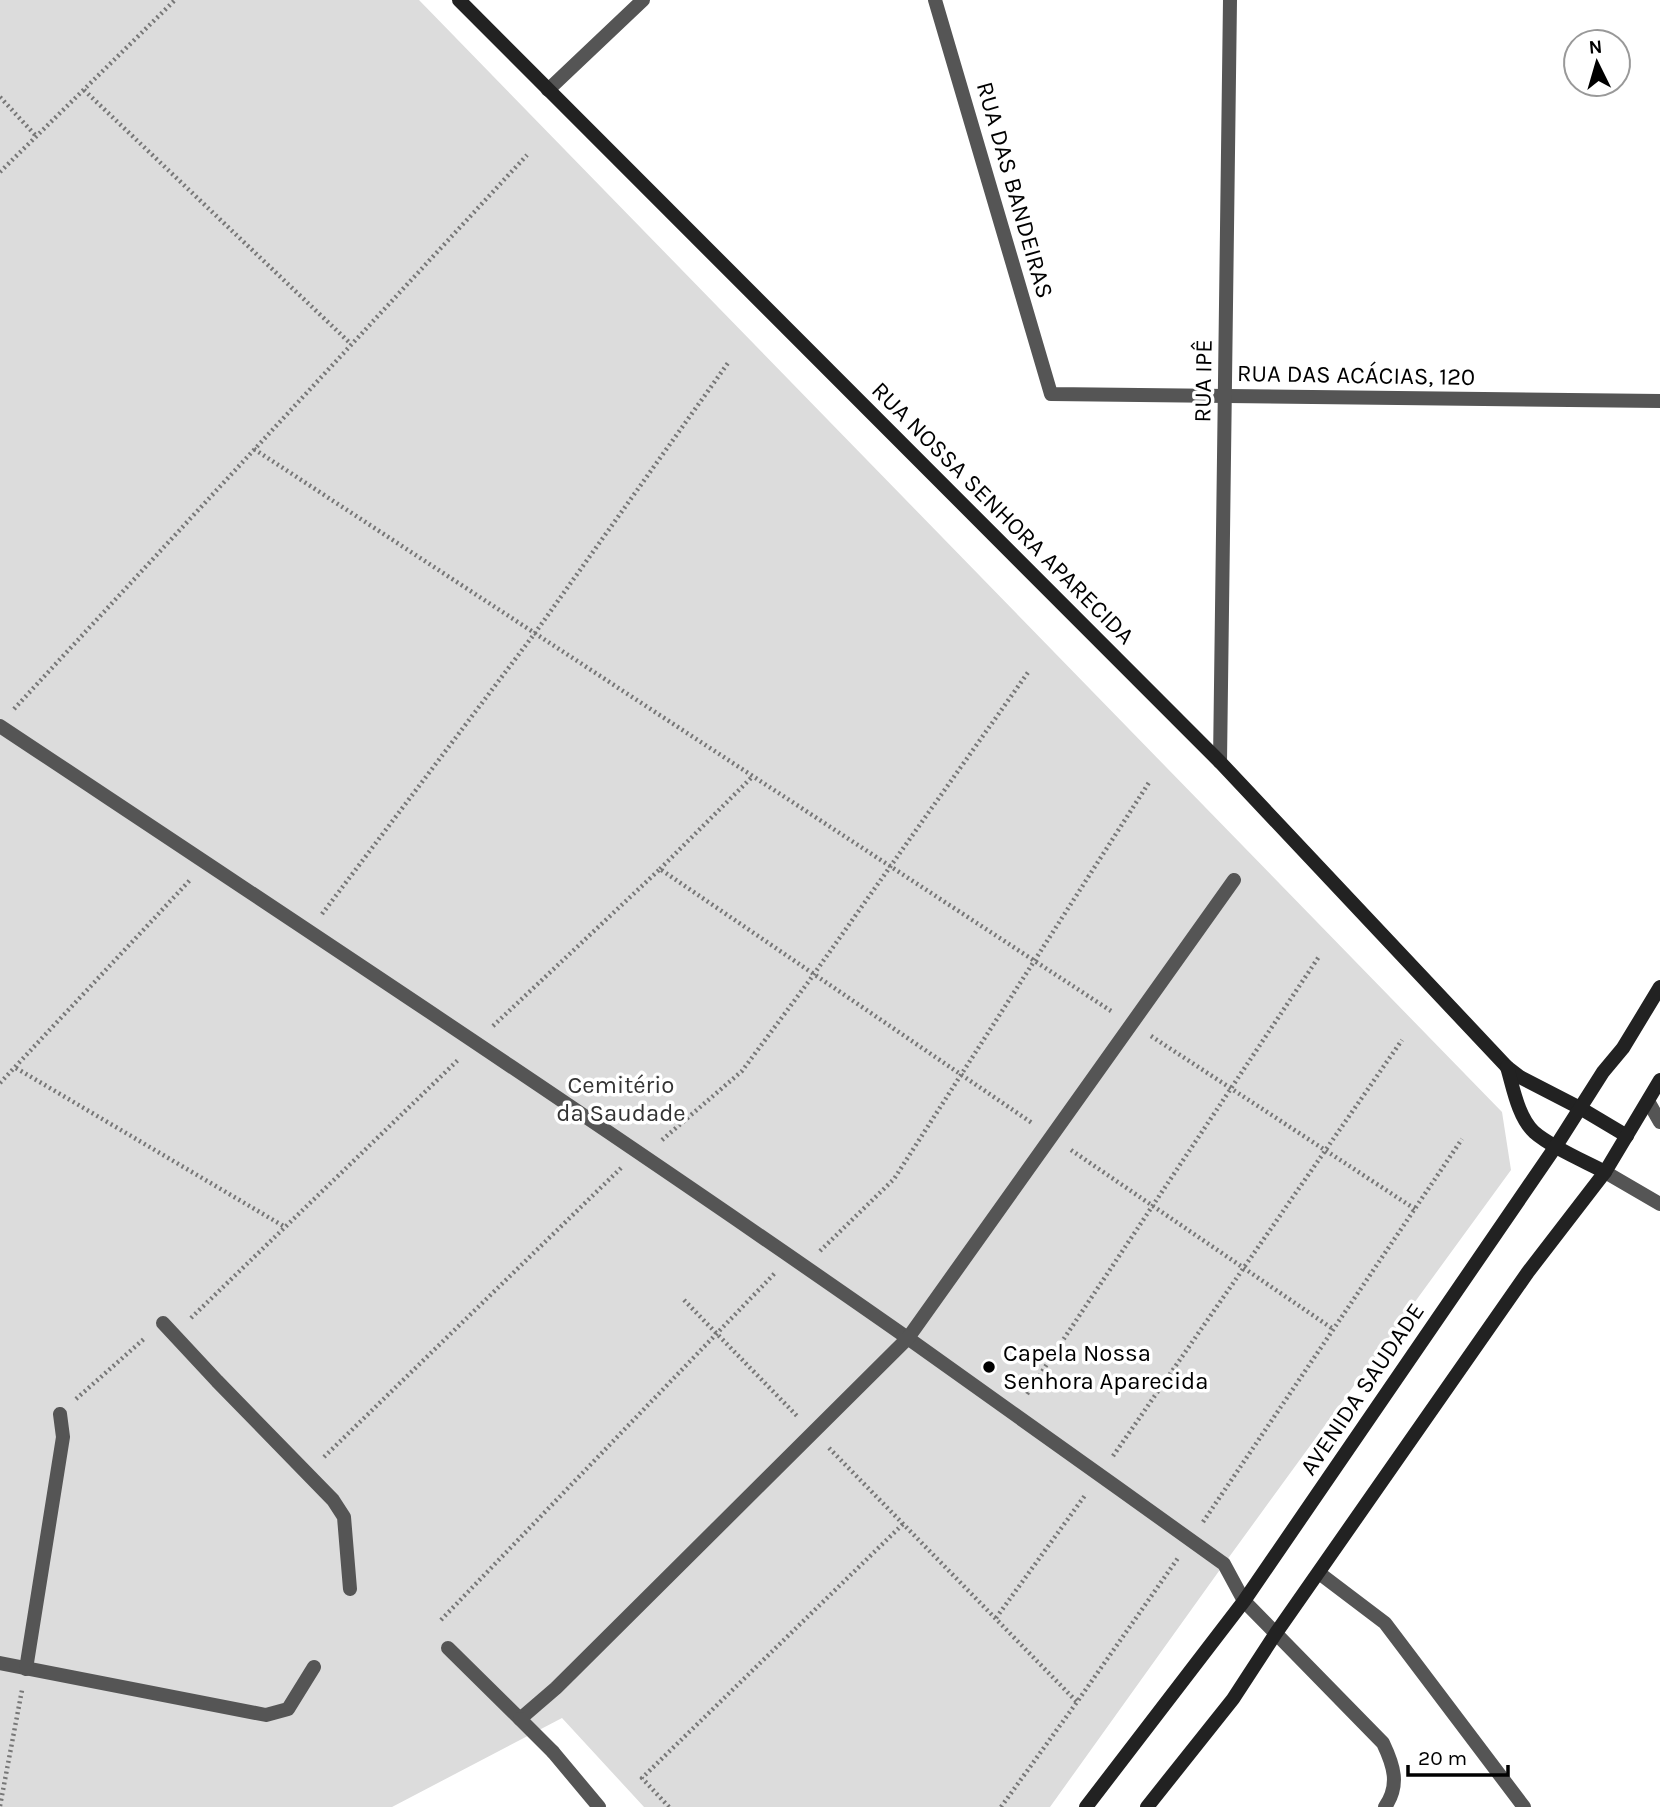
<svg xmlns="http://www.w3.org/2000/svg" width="1660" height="1807" font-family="Karla,sans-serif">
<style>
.green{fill:#dcdcdc}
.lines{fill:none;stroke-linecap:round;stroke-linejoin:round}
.path{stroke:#777;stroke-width:4.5;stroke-dasharray:2 3.5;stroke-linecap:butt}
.lane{stroke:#555;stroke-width:14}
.street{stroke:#555;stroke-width:14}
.secondary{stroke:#222;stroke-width:14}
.poi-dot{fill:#000;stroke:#fff;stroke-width:2.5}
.labels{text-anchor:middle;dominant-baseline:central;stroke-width:7;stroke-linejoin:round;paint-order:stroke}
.street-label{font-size:24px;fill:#000;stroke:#fff}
.park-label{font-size:24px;fill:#333;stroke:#fff}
.poi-label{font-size:24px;fill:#000;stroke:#fff;text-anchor:start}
</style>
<rect width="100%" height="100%" fill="#fff"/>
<polygon class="green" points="0,0 419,0 1502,1112 1511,1170 1224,1564 1050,1807 644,1807 562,1718 392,1807 0,1807"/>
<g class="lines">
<g class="path">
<polyline points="84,90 351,344"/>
<polyline points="0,97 36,136"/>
<polyline points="0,172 175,0"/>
<polyline points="254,449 1111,1011"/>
<polyline points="14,709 527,155"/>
<polyline points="660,869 753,776"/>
<polyline points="322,914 535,633 728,363"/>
<polyline points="493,1026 660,869 1032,1123"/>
<polyline points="1151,1036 1415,1209"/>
<polyline points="16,1068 285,1227"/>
<polyline points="0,1083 191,879"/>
<polyline points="662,1140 742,1071 809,981 1029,671"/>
<polyline points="1071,1150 1333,1329"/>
<polyline points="820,1251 894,1179 1150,781"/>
<polyline points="684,1300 798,1417"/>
<polyline points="191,1318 459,1059"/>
<polyline points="1027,1394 1320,955"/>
<polyline points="76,1399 145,1338"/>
<polyline points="829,1448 1077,1702 1178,1558"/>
<polyline points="1113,1456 1402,1040"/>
<polyline points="324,1457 621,1168"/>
<polyline points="1203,1522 1462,1139"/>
<polyline points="996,1618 1086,1494"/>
<polyline points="441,1620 775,1273"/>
<polyline points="0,1806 22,1690"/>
<polyline points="669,1807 642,1778 903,1524"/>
<polyline points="1001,1807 1077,1702"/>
</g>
<g class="lane">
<path d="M0,726C304,928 609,1129 909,1339C1014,1413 1119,1489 1224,1564L1244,1601L1383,1743C1394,1766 1400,1785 1385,1807"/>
<polyline points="163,1323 217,1381 333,1500 344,1517 350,1589"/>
<polyline points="1319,1573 1385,1623 1524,1807"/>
<polyline points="448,1648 520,1719 556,1688 908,1338 1234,880"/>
<polyline points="0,1663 266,1715 288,1709 314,1667"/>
<polyline points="26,1669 63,1437 60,1414"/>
<polyline points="520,1719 553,1752"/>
</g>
<g class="street">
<polyline points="935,0 1051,394 1660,401"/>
<polyline points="548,90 643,0"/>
<polyline points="1220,762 1230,0"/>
<polyline points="1648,1101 1660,1122"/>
<polyline points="1605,1172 1660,1204"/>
<polyline points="553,1752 599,1807"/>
</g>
<g class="secondary">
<polyline points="459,0 1220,762 1507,1067 1520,1077 1580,1108 1627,1136"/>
<path d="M1507,1067C1513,1087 1518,1117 1534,1132C1551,1147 1584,1161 1605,1172"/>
<polyline points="1086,1807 1244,1601 1556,1146 1603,1072 1623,1048 1660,987"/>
<polyline points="1147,1807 1233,1699 1276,1633 1528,1272 1605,1172 1660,1080"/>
</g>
</g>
<circle class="poi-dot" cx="989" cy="1367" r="7"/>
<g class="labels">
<g class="street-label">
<text transform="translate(1015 190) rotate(74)">RUA DAS BANDEIRAS</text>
<text transform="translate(1356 375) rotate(1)">RUA DAS ACÁCIAS, 120</text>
<text transform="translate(1203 381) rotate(-89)">RUA IPÊ</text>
<text transform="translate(1003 513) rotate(45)">RUA NOSSA SENHORA APARECIDA</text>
<text transform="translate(1362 1389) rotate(-56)">AVENIDA SAUDADE</text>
</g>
<g class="park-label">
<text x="621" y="1085">Cemitério<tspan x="621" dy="28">da Saudade</tspan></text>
</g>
<g class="poi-label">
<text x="1003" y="1353">Capela Nossa<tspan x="1003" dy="28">Senhora Aparecida</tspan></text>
</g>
</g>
<g transform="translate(1597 63) rotate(355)"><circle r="33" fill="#ffffff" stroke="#999999" stroke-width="2"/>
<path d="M0-5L12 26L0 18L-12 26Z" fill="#000000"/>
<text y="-10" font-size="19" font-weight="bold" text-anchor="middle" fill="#000000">N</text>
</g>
<path d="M1408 1765v10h100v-10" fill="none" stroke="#000000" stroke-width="3.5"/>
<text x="1418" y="1765" font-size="21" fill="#000000" stroke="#ffffff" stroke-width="5" paint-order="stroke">20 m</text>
</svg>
